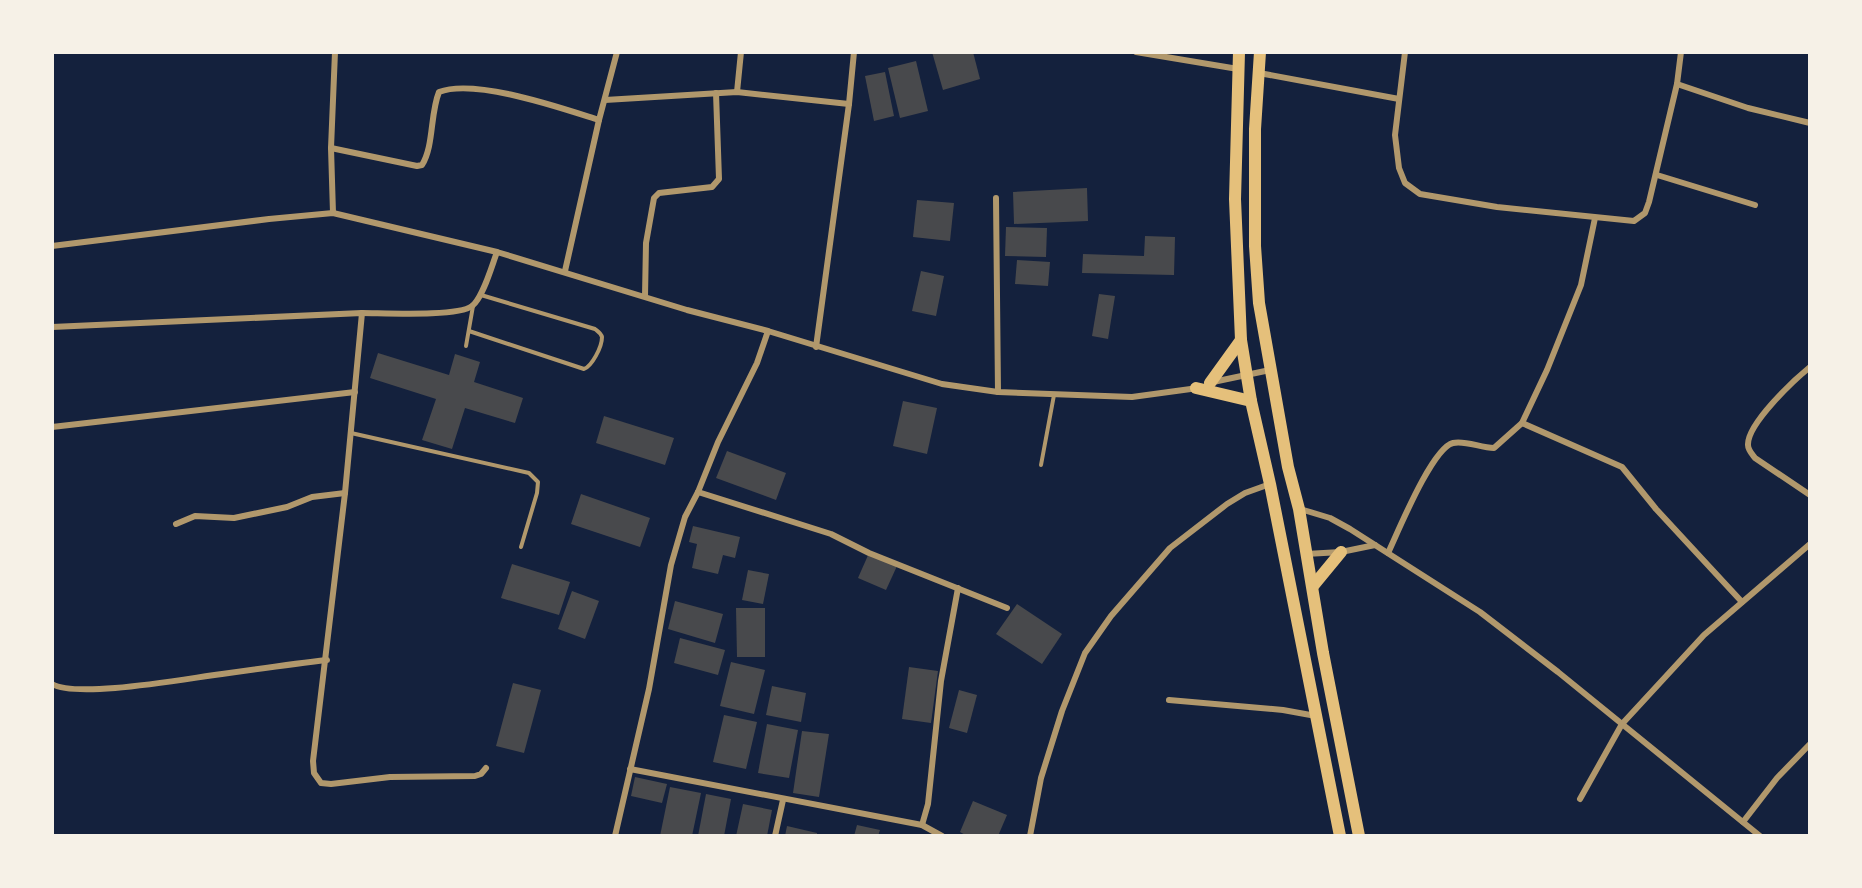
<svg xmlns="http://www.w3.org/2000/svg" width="1862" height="888" font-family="'Exo 2',sans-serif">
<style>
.building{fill:#48494c}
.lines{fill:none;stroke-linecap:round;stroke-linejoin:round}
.service{stroke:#b1986c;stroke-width:4}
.minor{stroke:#b1986c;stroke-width:6}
.primary{stroke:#e5c07b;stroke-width:12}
</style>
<rect width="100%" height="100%" fill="#14213d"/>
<g class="building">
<polygon points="932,52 973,52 980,79 943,90"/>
<polygon points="916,61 928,111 900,118 888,68"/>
<polygon points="885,72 894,116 874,121 865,76"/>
<polygon points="1087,188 1088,221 1014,224 1013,192"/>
<polygon points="917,200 954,203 950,241 913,237"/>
<polygon points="1006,227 1047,228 1046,257 1005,256"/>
<polygon points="1145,236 1175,237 1174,275 1082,273 1083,254 1144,256"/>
<polygon points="1017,260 1050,262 1048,286 1015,284"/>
<polygon points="921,271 944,276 936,316 912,311"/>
<polygon points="1099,294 1115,296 1108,339 1092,336"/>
<polygon points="378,353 449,375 455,354 480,362 474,382 523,398 515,423 465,408 452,449 422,440 436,399 370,378"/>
<polygon points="903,401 937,408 927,454 893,446"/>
<polygon points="604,416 674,438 665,465 596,443"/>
<polygon points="727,451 786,473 776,500 716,478"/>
<polygon points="581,494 650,518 640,547 571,524"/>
<polygon points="693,526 740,537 735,558 723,555 718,574 692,568 697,544 689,542"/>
<polygon points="869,553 897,566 886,590 858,578"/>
<polygon points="512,564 570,582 559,615 501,598"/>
<polygon points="748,570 769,574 763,604 742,600"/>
<polygon points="572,591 599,601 585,639 558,629"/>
<polygon points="675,601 723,614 715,643 668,629"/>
<polygon points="1017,604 1062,634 1042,664 996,634"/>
<polygon points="736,608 765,608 765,657 737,657"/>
<polygon points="680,638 725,650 718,675 674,663"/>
<polygon points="731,662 765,670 754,714 720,706"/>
<polygon points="909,667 938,671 931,723 902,719"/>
<polygon points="513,683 541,690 524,753 496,746"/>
<polygon points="772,686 806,693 801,722 766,715"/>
<polygon points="959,690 977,695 967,733 949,728"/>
<polygon points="724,715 757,722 746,769 713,762"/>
<polygon points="767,724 798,730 789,778 758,773"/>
<polygon points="802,731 829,734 819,797 793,793"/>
<polygon points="635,777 667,784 662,803 631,796"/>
<polygon points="670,787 701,793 692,836 660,836"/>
<polygon points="706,794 731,799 724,836 698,836"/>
<polygon points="973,801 1007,815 998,836 967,836 960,832"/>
<polygon points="743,804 772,810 767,836 736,836"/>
<polygon points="857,825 880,830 878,836 854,836"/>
<polygon points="787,826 817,833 817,836 785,836"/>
</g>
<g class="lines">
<g class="service">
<path d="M469,331L584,369C592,366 602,347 602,337C601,333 599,332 595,329L481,295"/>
<polyline points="466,346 473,306"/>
<polyline points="351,433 529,473 538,482 537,493 521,547"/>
<polyline points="1041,465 1054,395"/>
</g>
<g class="minor">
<polyline points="1136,52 1238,69"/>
<polyline points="1405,52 1395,135 1399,168 1405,183 1420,194 1497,207 1634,221 1645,213 1649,202 1677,84 1681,52"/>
<polyline points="1259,73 1399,99"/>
<polyline points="1677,84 1748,108 1810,123"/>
<polyline points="737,92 741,52"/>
<polyline points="605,100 737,92 849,104"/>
<path d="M331,148L417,166L422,165C434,146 430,114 439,92C475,78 561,108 599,120"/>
<polyline points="1657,175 1755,205"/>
<polyline points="996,198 998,392"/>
<polyline points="333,213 331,148 335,52"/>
<polyline points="52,246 269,219 333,213 497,252 687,310 768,331 942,384 998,392 1132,397 1198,388"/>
<polyline points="565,271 599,120 617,52"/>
<polyline points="645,296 646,243 654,198 659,193 712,187 719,179 716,93"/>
<path d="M362,313C384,313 458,317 472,306C483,298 492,265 497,252"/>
<polyline points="52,327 362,313 345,493 313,761 314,773 321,783 331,784 390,777 475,776 481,774 486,768"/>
<polyline points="816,347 849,104 854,52"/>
<path d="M1810,367C1794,380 1747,424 1748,445C1748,450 1752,454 1755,458L1810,495"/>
<polyline points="1213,382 1270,370"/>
<polyline points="1522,423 1622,467 1656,509 1742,602"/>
<polyline points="52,427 355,392"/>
<polyline points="698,492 831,534 869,553 1007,608"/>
<polyline points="1300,509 1330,518 1350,529 1480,612 1558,672 1760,836"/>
<polyline points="176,524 195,516 234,518 287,507 312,497 345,493"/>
<path d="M1388,553C1398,532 1432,448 1453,443C1465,440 1481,448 1494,448L1522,423L1547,370L1581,285L1595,218"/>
<polyline points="1306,554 1341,552 1375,545"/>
<path d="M52,684C78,699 189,678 222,674C257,669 292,664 327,660"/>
<polyline points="1169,700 1283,710 1316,716"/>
<polyline points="630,769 922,825 942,836"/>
<polyline points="1580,799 1622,724 1704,635 1810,544"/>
<polyline points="1743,822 1777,778 1810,744"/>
<polyline points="922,825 928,804 941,681 958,588"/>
<polyline points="615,836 649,689 671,565 685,517 698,492 718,442 757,363 768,331"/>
<polyline points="775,836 783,800"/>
<polyline points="1030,836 1041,778 1062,711 1085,653 1111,616 1170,548 1227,504 1245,493 1270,484"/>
</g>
<g class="primary">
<polyline points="1239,52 1235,199 1241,340 1251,401 1270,484 1340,836"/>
<polyline points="1260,52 1255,129 1255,246 1259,303 1288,467 1299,509 1323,653 1359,836"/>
<polyline points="1210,383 1241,340"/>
<polyline points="1196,388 1251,401"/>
<polyline points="1313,586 1341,552"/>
</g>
</g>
<rect width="1862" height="888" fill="none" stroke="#f6f1e7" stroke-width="108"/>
</svg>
